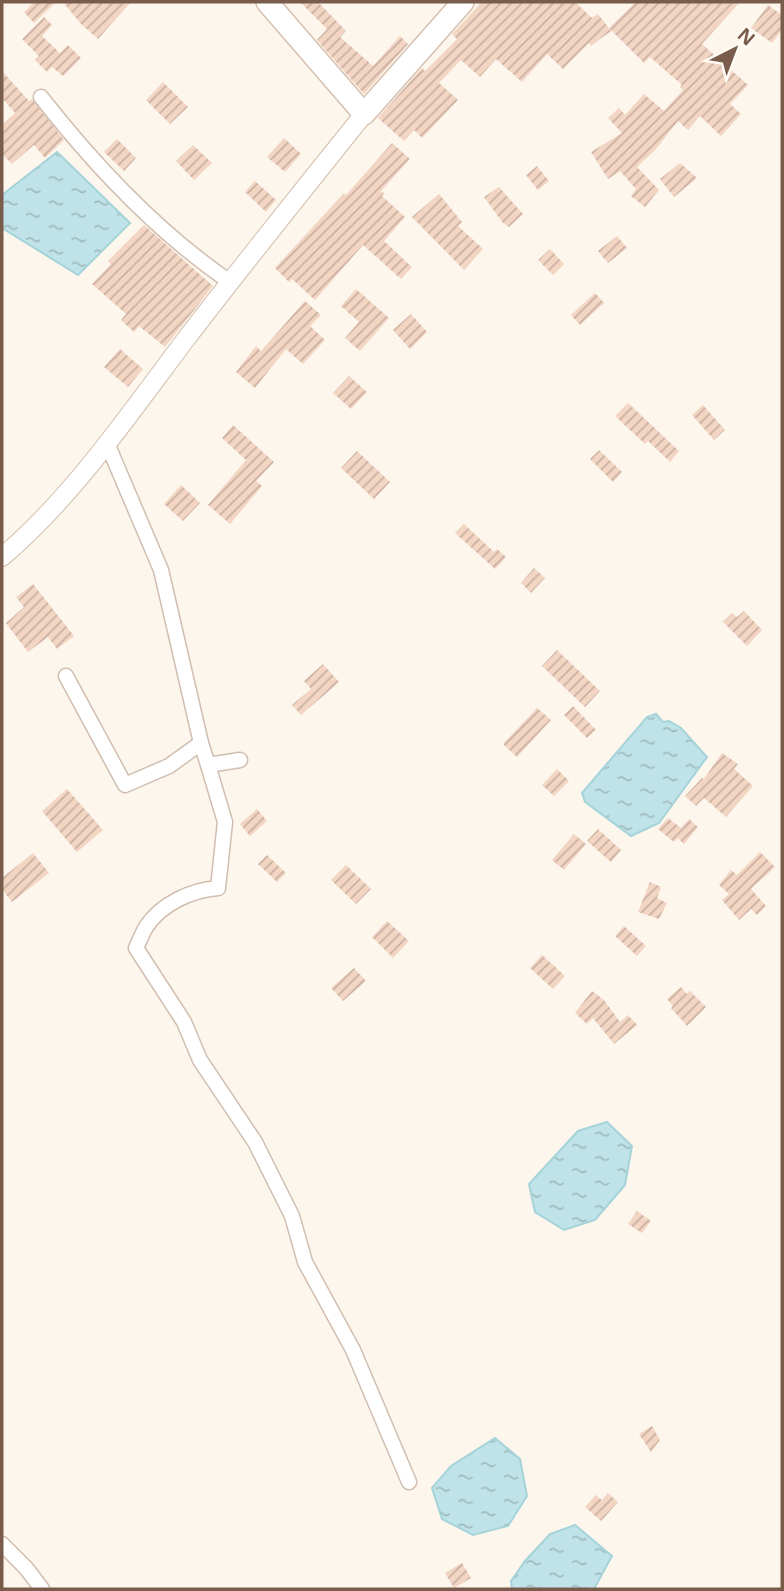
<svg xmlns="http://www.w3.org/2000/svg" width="784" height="1591" font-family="'Noto Sans',sans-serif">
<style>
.water{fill:url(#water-ripples);stroke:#a5d3da;stroke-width:2}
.building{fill:url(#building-hatch)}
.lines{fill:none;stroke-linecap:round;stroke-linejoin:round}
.minor-casing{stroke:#d1beb0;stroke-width:17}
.tertiary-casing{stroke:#d1beb0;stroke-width:20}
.secondary-casing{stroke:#d6c0b0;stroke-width:24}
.minor{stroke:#fff;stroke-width:14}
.tertiary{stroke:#fff;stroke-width:18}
.secondary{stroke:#fff;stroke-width:21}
</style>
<defs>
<pattern id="water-ripples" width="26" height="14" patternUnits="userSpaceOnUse" patternTransform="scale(1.75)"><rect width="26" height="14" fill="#bfe3e8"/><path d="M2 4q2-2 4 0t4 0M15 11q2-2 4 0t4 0" fill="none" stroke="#a0bbbe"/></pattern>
<pattern id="building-hatch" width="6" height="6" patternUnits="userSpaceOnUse" patternTransform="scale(1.75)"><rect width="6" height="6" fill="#f3d5c3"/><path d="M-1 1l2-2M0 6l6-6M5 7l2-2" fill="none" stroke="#cab0a1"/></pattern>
</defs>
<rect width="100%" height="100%" fill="#fdf6ec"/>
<g class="water">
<polygon points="57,152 130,223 78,275 2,228 2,195"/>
<polygon points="656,714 663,722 669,721 681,728 707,757 659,823 631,836 585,802 582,793 647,717"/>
<polygon points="607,1122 632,1146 625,1185 595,1220 564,1230 535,1212 529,1184 578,1131"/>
<polygon points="495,1438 520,1459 527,1496 508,1526 473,1535 442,1519 432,1488 451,1466"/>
<polygon points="575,1525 612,1556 594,1589 512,1589 511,1581 525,1561 550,1534"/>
</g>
<g class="building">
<polygon points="34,2 56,2 34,23 24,12"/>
<polygon points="63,2 131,2 98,39 81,24"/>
<polygon points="300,2 318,2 346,31 340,37 373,66 400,36 408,44 364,94 317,40 327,29"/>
<polygon points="482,2 575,2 592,18 598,14 611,31 591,46 589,43 563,69 547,54 522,82 496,59 480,77 461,60 439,83 458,100 422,138 414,130 404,141 378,118 422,68 425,71 457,39 452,34"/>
<polygon points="636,2 740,2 702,44 748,85 730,104 741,114 721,136 700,116 688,130 678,121 656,149 637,167 659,190 645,207 631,196 636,189 620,171 608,179 591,152 622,133 608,118 619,108 625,115 644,94 664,111 683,90 680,87 682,85 650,57 644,63 609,28"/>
<polygon points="768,5 782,15 782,30 772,43 751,28"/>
<polygon points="44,17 52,25 42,36 60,53 68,45 81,58 63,76 52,67 47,72 35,60 39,56 22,39"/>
<polygon points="2,71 29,101 32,99 64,140 45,158 34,145 12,164 2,154 2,125 15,113 2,98"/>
<polygon points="163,82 188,107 170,124 146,100"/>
<polygon points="284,138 301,154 285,172 267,157"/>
<polygon points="117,139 136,158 124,171 104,152"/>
<polygon points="392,143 410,159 381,191 384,193 382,196 405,217 384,241 412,267 401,279 363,245 315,300 292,279 289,282 275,268 344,193 346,195"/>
<polygon points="193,145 212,163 194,180 176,161"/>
<polygon points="680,163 697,178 674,197 660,179"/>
<polygon points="537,166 549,181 538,190 526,175"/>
<polygon points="255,181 276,200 266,212 245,192"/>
<polygon points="499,187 523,214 509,227 503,223 484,197"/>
<polygon points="439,194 462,222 458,226 483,249 464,270 412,217"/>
<polygon points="144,225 213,286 165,347 139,326 134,332 121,320 126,314 92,284 111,264 108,261"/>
<polygon points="617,236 627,248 608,263 598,251"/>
<polygon points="550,249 564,264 553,275 538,260"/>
<polygon points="356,289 389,318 360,351 345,338 359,322 341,306"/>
<polygon points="595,293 604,303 580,325 571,315"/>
<polygon points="305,301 321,315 310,326 325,340 303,364 286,349 255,388 236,372 256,346 261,351"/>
<polygon points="411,314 427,332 410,349 393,330"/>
<polygon points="120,349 143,369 128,387 104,367"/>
<polygon points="349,376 367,392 351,409 333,393"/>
<polygon points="628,403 679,451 670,462 648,441 645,444 615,416"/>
<polygon points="703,405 725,430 714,440 692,415"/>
<polygon points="233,425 274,462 256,481 262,486 230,524 208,505 246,460 222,438"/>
<polygon points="599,450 622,472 613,482 590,459"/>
<polygon points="357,451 390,482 374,499 341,468"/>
<polygon points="181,485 200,503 183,521 164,504"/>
<polygon points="464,524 494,552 497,549 506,557 495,569 455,533"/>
<polygon points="534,568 545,578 531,593 521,583"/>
<polygon points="33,584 74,636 57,649 48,637 28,652 6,623 24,607 16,597"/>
<polygon points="744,611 762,630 747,646 723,622 732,613 737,617"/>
<polygon points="557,650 600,691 585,707 542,666"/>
<polygon points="323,664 339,682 301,715 292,705 311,689 304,681"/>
<polygon points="573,706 596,730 587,738 564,715"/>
<polygon points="537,708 551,720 517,757 503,744"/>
<polygon points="722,753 738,764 734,769 753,786 726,817 704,798 696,806 685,796 702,778 704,779"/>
<polygon points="557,769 569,781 554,796 542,785"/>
<polygon points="67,789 103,830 77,852 42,811"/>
<polygon points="257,809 267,821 250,836 240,824"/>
<polygon points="668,818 681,828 689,819 698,827 684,844 678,838 674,842 658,829"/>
<polygon points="598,829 621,850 611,862 587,841"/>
<polygon points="574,834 586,844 564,870 552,860"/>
<polygon points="760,852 775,867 751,889 766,906 757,915 751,909 739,920 722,900 729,894 719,885 731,870 737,875"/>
<polygon points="33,853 49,873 12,902 2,889 2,878"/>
<polygon points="267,855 286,873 277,882 258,864"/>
<polygon points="346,865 371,889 356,904 331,880"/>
<polygon points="650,882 661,887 657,898 667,903 659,919 638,912"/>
<polygon points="387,921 409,941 393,958 372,937"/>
<polygon points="624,926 646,946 637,956 615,936"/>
<polygon points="542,955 565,976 553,989 530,968"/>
<polygon points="354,968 366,981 343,1001 331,988"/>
<polygon points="681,987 687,994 690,991 706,1007 687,1026 671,1008 673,1006 667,999"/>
<polygon points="592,991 604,1000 620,1022 628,1015 637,1025 614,1044 593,1018 587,1024 575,1013"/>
<polygon points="637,1211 651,1221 642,1233 628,1224"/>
<polygon points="652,1426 660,1440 651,1452 639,1434"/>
<polygon points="608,1493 618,1502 601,1521 585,1507 596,1495 602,1500"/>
<polygon points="462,1563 471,1578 454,1588 445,1573"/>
</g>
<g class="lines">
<g class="minor-casing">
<g id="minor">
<path d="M41,97C95,166 157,232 230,282"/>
<polyline points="107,443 161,570 201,743 208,765 240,760"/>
<polyline points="66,676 125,785 169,766 201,743"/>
<path d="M208,765L225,822L218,888C191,890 161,904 146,927C142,934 139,942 136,948L184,1022L200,1060L255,1142L292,1216L305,1262L353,1350L409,1482"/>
<polyline points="2,1544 26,1568 42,1589"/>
</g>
</g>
<g class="tertiary-casing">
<path id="tertiary" d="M2,557C73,497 130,413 186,339C244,263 304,189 364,114"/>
</g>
<g class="secondary-casing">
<polyline id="secondary" points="267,2 364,114 463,2"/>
</g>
<use href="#minor" class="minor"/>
<use href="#tertiary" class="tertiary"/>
<use href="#secondary" class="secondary"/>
</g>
<rect width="784" height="1591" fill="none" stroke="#7a5c4d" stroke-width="7"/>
<g transform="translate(735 49) rotate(42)" stroke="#fffaf3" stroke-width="5" paint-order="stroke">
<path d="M0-5L12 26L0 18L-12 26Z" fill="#7a5c4d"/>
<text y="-10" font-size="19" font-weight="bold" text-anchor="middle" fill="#7a5c4d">N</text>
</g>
</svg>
